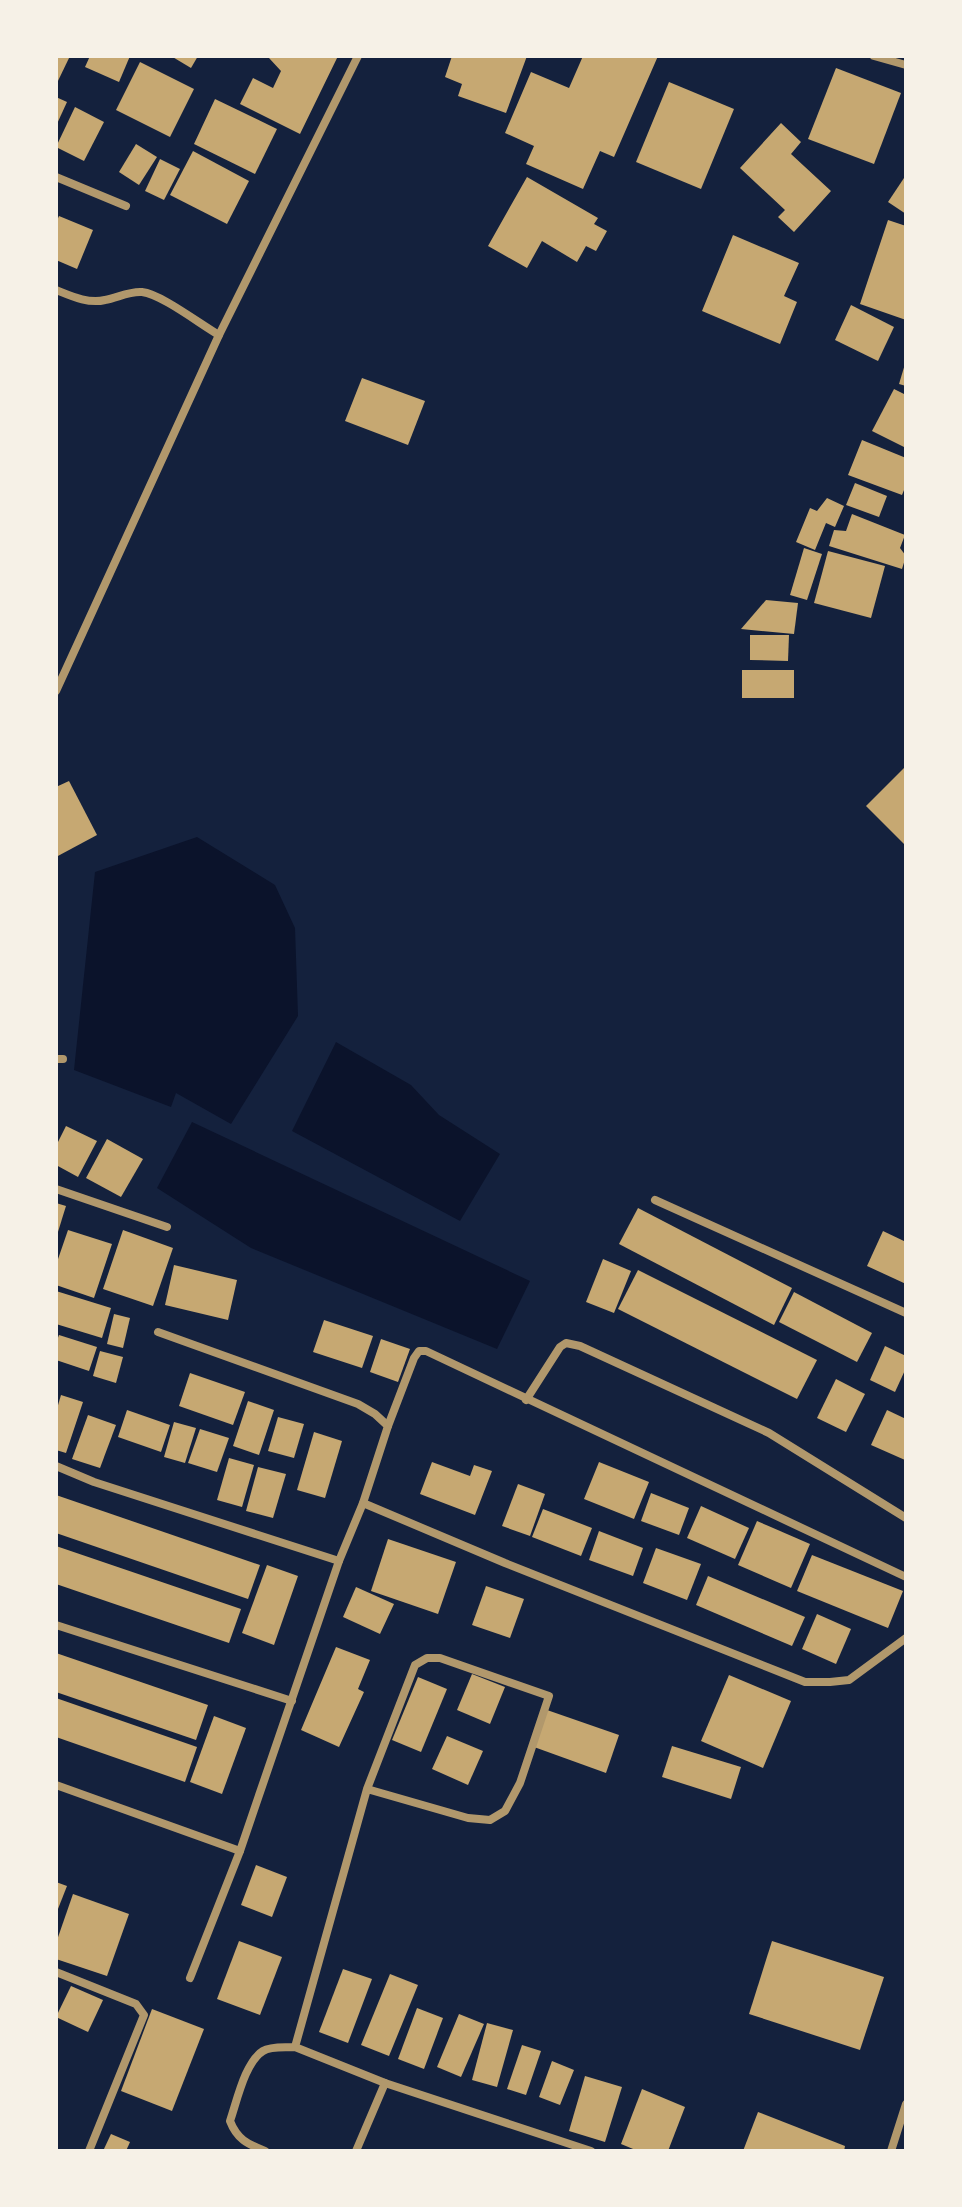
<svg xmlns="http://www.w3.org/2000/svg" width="962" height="2207" font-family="Overpass,sans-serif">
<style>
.water{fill:#0b132b}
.building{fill:#c6a872}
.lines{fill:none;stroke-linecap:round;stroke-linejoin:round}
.minor{stroke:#b1986c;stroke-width:8}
</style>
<rect width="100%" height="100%" fill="#14213d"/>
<g class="water">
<polygon points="197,837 275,885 295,928 298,1016 231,1124 176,1093 171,1107 74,1070 95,872"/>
<polygon points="336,1042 411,1085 439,1115 500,1154 460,1221 292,1131"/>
<polygon points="192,1122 530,1281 497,1349 251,1248 157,1188"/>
</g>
<g class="building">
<polygon points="56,56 70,56 56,85"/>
<polygon points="90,56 130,56 119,82 85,67"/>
<polygon points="171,56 198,56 191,68"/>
<polygon points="270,56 338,56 300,134 240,104 253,78 273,88 281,71 269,58"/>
<polygon points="452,56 527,56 506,113 458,96 462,84 445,77"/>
<polygon points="583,56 658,56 614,157 600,151 583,189 526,164 534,146 505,133 531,72 569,88"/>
<polygon points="140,62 194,89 170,137 116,110"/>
<polygon points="836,68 901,93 874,164 808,139"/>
<polygon points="669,82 734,109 701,189 636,162"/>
<polygon points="56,97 67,102 56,126"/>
<polygon points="215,99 277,129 255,174 194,144"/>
<polygon points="75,107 104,122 84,161 56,147"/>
<polygon points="781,123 801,142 791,154 831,191 794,232 778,217 785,210 740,168"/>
<polygon points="136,144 157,157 139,185 119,172"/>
<polygon points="193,151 249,181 227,224 170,195"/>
<polygon points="160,159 180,169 164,200 145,191"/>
<polygon points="906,175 906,214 888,202"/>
<polygon points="527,177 598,218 594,224 607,231 596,251 586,246 577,262 542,241 527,268 488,246"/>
<polygon points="59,216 93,230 77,269 56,260 56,223"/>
<polygon points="888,220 906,226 906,320 860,304"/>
<polygon points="733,235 799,263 784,296 797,302 780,344 702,311"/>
<polygon points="851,305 894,327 878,361 835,340"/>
<polygon points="905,364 906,364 906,386 899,384"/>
<polygon points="362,378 425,401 408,445 345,421"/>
<polygon points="894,389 906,395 906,448 872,431"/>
<polygon points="862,440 906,458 906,485 902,495 848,475"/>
<polygon points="855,483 887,496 879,517 846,505"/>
<polygon points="827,498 844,506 835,527 826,523 815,550 796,542 810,508 817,511"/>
<polygon points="852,514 905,535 900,548 906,556 902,569 829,546 834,530 846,531"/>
<polygon points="804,548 822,554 807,600 790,595"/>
<polygon points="828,551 885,566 871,618 814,603"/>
<polygon points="766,600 798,603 794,634 741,629"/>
<polygon points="750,635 789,635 788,661 750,660"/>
<rect x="742" y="670" width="52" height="28"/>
<polygon points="906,766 906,846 866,806"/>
<polygon points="69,781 97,835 56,857 56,787"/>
<polygon points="66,1126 97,1141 78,1177 56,1165 56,1146"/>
<polygon points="107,1139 143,1159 121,1197 86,1178"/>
<polygon points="56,1203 66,1206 57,1235 56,1235"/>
<polygon points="638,1208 792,1288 774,1325 619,1244"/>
<polygon points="68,1230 112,1244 94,1298 56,1285 56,1265"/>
<polygon points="123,1230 173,1248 153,1306 103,1289"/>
<polygon points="883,1231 906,1242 906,1284 867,1266"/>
<polygon points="603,1259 631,1271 614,1313 586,1302"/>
<polygon points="174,1265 237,1280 228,1320 165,1305"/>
<polygon points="638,1270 817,1360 797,1399 618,1309"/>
<polygon points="56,1291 111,1308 102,1338 56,1324"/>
<polygon points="794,1292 872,1333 857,1362 779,1322"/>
<polygon points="114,1314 130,1318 123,1348 107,1344"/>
<polygon points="324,1320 373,1336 362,1368 313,1352"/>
<polygon points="59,1335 97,1347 89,1371 56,1360 56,1343"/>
<polygon points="381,1339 410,1349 398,1382 370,1372"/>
<polygon points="885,1346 906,1356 906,1368 895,1392 870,1380"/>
<polygon points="100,1351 123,1357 116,1383 93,1376"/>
<polygon points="190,1373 245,1392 233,1425 179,1406"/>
<polygon points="836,1379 865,1394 846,1432 817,1418"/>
<polygon points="61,1395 83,1402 66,1453 56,1450 56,1412"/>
<polygon points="248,1401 274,1410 259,1455 233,1446"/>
<polygon points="127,1410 170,1425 161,1452 118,1437"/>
<polygon points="887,1410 906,1419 905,1460 871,1445"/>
<polygon points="88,1415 116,1425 100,1468 72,1459"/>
<polygon points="278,1417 304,1424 294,1458 268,1451"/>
<polygon points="174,1422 196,1428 185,1463 164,1457"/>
<polygon points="200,1429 229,1438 217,1472 188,1463"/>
<polygon points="314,1432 342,1441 325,1498 297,1490"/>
<polygon points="229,1458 254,1465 242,1507 217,1500"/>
<polygon points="432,1462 470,1476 474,1465 492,1471 475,1515 420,1494"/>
<polygon points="599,1462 649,1482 634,1519 584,1499"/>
<polygon points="258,1467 286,1474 273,1518 246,1511"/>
<polygon points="518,1484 545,1494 530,1536 502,1526"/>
<polygon points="651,1493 689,1508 679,1535 641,1521"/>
<polygon points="56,1495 260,1565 248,1599 56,1533"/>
<polygon points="701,1506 749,1528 735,1559 687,1538"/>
<polygon points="543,1509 592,1528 581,1556 532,1537"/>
<polygon points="757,1521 810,1544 791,1588 738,1565"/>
<polygon points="599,1531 643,1548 633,1576 589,1560"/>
<polygon points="388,1539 456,1562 438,1614 371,1591"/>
<polygon points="56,1546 241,1609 229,1643 56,1584"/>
<polygon points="656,1548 701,1564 687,1600 643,1583"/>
<polygon points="812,1555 903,1591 888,1628 797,1591"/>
<polygon points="267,1565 298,1576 274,1645 242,1633"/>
<polygon points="708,1576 805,1617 792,1646 696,1605"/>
<polygon points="486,1586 524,1599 510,1638 472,1625"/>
<polygon points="356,1587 394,1604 380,1634 343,1617"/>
<polygon points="817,1614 851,1629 836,1664 802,1649"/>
<polygon points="336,1647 370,1660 358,1689 364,1692 339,1747 301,1730"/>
<polygon points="56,1653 208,1705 196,1740 56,1692"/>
<polygon points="472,1674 505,1687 490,1724 457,1710"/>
<polygon points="729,1675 791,1701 763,1768 701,1741"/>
<polygon points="418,1677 447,1689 421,1752 392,1740"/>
<polygon points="56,1698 197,1747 185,1782 56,1737"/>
<polygon points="547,1710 619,1735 606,1773 534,1747"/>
<polygon points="214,1716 246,1728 222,1794 190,1782"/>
<polygon points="447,1736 483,1751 468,1785 432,1769"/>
<polygon points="672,1746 741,1767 731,1799 662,1777"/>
<polygon points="256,1865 287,1877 272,1917 241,1905"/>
<polygon points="56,1882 67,1886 56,1914"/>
<polygon points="73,1894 129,1914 107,1976 56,1959 56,1943"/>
<polygon points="239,1941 282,1957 260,2015 217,1999"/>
<polygon points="772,1941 884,1977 860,2050 749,2014"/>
<polygon points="343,1969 372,1979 348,2043 319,2032"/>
<polygon points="390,1974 418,1985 389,2056 361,2045"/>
<polygon points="71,1986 103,2000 88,2032 56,2017"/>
<polygon points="417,2008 443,2018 424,2069 398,2059"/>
<polygon points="152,2009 204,2029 172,2111 121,2091"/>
<polygon points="459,2014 484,2024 461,2077 437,2067"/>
<polygon points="487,2023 513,2030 497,2087 472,2080"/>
<polygon points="522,2045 541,2051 526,2095 507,2089"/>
<polygon points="552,2061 574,2070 560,2105 539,2097"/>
<polygon points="585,2076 622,2087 605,2142 569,2131"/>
<polygon points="642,2089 685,2107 668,2151 638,2151 621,2144"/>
<polygon points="758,2112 845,2146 844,2151 743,2151"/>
<polygon points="111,2134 130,2142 126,2151 103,2151"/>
</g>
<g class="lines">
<g class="minor">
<polyline points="874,56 906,65"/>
<polyline points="56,177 126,206"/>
<path d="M56,290C71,296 88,304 105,300C117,298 129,291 142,292C161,294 200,324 219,335"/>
<polyline points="56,691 219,335 358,56"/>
<polyline points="56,1059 63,1059"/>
<polyline points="56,1189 167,1227"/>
<polyline points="655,1200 906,1313"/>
<polyline points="158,1332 358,1404 375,1414 388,1426 363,1503 339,1561 240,1851 190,1978"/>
<polyline points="526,1400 560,1347 566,1343 580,1346 769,1433 906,1518"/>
<polyline points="388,1426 414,1358 419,1351 426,1351 906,1577"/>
<polyline points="56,1466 94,1482 339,1561"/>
<polyline points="363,1503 505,1563 805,1682 830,1682 849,1680 906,1638"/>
<polyline points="56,1625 292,1701"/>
<polyline points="56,1785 240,1851"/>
<polyline points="367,1789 468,1818 490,1820 505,1811 520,1783 549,1696 440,1658 427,1658 415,1665 367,1789 295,2047 385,2083 591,2151"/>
<polyline points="56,1972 136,2004 144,2015 89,2151"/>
<path d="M265,2151C247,2144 237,2139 230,2121C237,2101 245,2062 263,2051C271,2046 286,2048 295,2047"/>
<polyline points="356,2151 385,2083"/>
<polyline points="891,2151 906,2104"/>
</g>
</g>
<rect width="962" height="2207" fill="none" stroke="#f6f1e7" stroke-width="116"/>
</svg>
